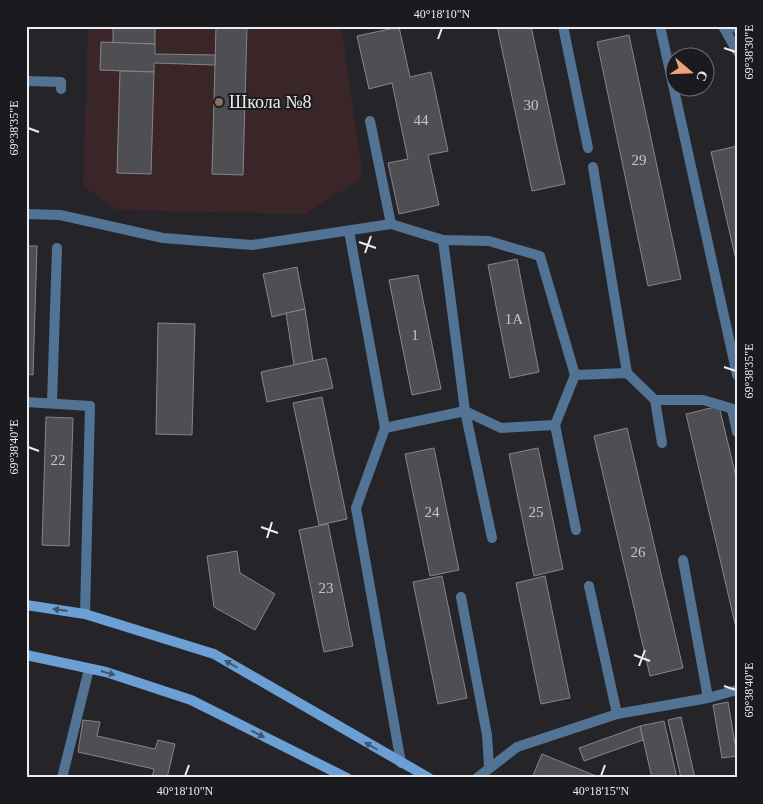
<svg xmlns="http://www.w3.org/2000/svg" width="763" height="804" font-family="'Times New Roman',serif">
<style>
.education{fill:#3a2629}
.building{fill:#4e4e53;stroke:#86858b}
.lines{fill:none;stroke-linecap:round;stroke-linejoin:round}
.pedestrian{stroke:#537394;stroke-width:10}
.minor{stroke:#537394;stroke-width:10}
.tertiary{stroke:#537394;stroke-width:10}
.secondary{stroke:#6c9fd3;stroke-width:10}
.oneway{fill:#3f5670}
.ticks{fill:none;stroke:#ededf0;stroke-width:2}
.education-dot{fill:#8d6e63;stroke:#1b1b1f;stroke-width:2}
.labels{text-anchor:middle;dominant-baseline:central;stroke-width:4;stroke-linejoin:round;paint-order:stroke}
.number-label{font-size:15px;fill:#c5c5c9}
.poi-label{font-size:18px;fill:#ededf0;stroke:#1b1b1f;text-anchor:start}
.neatline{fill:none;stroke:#ededf0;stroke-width:2}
.ticks-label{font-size:12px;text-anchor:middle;fill:#ededf0}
</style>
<rect width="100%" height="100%" fill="#252529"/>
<polygon class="education" points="88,26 341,26 363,177 306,214 118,210 83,186"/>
<g class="building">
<polygon points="113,26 155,26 155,44 113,43"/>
<polygon points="216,26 247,26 243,175 212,174"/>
<polygon points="497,26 531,26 565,184 532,191"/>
<polygon points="399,27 410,77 431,72 448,151 428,155 439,205 399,214 388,163 408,159 392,83 369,89 357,36"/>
<polygon points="629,35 681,279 648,286 597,42"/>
<polygon points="101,42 155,44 155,54 215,55 215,65 154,63 154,72 100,70"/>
<polygon points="120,71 154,72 151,174 117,173"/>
<polygon points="737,146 737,264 711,152"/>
<polygon points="26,246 37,246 33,375 26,374"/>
<polygon points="517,259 539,372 510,378 488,265"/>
<polygon points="297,267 305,309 272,317 263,274"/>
<polygon points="418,275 441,389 412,395 389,280"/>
<polygon points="305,309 313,361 294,365 286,313"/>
<polygon points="158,323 195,324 192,435 156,434"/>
<polygon points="326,358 333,388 267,402 261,372"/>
<polygon points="322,397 347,519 319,525 293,403"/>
<polygon points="719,406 737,481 737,632 686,414"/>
<polygon points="46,417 73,418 69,546 42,545"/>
<polygon points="627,428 683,668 650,676 594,436"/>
<polygon points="434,448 459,570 430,576 405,454"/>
<polygon points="538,448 563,569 534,576 509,454"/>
<polygon points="328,524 353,646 324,652 299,530"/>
<polygon points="237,551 240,573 275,594 255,630 214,607 207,556"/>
<polygon points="442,576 467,698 438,704 413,582"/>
<polygon points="545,576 570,698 541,704 516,583"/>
<polygon points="728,702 737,756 722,758 713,705"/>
<polygon points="681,717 695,778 681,778 668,720"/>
<polygon points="83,720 100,722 97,736 155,749 158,740 175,744 167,778 152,778 154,769 78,752"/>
<polygon points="664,721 677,778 652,778 640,726"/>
<polygon points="640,726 643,740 584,761 579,748"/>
<polygon points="542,754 601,778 532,778"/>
</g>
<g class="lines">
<g class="pedestrian">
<polyline points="89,447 90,406"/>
<polyline points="356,508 385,428"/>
</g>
<g class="minor">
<polyline points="563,26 588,148"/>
<polyline points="660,26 737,375"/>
<polyline points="26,81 61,82 61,89"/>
<polyline points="370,121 391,224"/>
<polyline points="593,167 627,373"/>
<polyline points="26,214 60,215 163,238 252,245 391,224 443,240 489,241 540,256 575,375 627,373 655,400 703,400 737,410"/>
<polyline points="349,231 385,428 465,411 501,428 555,425"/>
<polyline points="443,240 465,411 492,538"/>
<polyline points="575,375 555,425 576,530"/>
<polyline points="655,400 662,443"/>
<polyline points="26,402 90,406"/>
<polyline points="52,403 57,248"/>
<polyline points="732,409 737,432"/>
<polyline points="356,508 401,763"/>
<polyline points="683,560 708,698"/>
<polyline points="461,597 487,735 489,766"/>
<polyline points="85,614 89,447"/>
<polyline points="617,714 708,698 737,690"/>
<polyline points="62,778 89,669"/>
<polyline points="477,778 517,747 617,714 589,586"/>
</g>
<g class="tertiary">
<polyline points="723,26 737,51"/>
<polyline points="733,26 737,29"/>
</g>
<g class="secondary">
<polyline points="26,605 85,614 214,654 429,778"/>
<polyline points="26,655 106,672 191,700 347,778"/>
</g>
</g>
<defs><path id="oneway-solid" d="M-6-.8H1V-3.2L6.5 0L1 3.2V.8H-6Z" transform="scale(1.25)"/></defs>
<g class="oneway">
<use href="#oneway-solid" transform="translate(60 610) rotate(-172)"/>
<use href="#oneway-solid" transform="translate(231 664) rotate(-150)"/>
<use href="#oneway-solid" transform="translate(108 673) rotate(16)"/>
<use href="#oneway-solid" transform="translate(258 734) rotate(27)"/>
<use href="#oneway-solid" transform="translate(371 746) rotate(-150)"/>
</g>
<path class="ticks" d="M438,39L442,28M724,48L736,52M28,128L39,132M359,242L376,248M365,253L371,236M724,367L736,371M28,447L39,451M261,527L278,533M267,538L272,522M634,655L650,661M639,666L645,650M724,686L736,690M185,776L189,765M601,776L605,765"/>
<circle class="education-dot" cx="219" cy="102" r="5"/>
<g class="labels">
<g class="number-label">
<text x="531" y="105">30</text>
<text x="421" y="120">44</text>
<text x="639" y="160">29</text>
<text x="514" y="319">1А</text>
<text x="415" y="335">1</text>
<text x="58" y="460">22</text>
<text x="432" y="512">24</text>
<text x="536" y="512">25</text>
<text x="638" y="552">26</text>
<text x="326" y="588">23</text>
</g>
<g class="poi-label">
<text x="229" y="102">Школа №8</text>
</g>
</g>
<rect width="763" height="804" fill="none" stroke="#1b1b1f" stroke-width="55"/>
<g transform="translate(690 72) rotate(109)"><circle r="24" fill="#1b1b1f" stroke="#6f6f73"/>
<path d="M0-4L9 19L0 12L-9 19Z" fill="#efa377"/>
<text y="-8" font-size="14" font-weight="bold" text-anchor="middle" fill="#ededf0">С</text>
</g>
<rect x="28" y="28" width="708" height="748" class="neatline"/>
<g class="ticks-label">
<text x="442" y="18">40°18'10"N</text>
<text transform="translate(749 52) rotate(-90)" y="4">69°38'30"E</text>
<text transform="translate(14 128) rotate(-90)" y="4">69°38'35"E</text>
<text transform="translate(749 371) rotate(-90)" y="4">69°38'35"E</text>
<text transform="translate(14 447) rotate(-90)" y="4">69°38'40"E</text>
<text transform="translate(749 690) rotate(-90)" y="4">69°38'40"E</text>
<text x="185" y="795">40°18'10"N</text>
<text x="601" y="795">40°18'15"N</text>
</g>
</svg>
